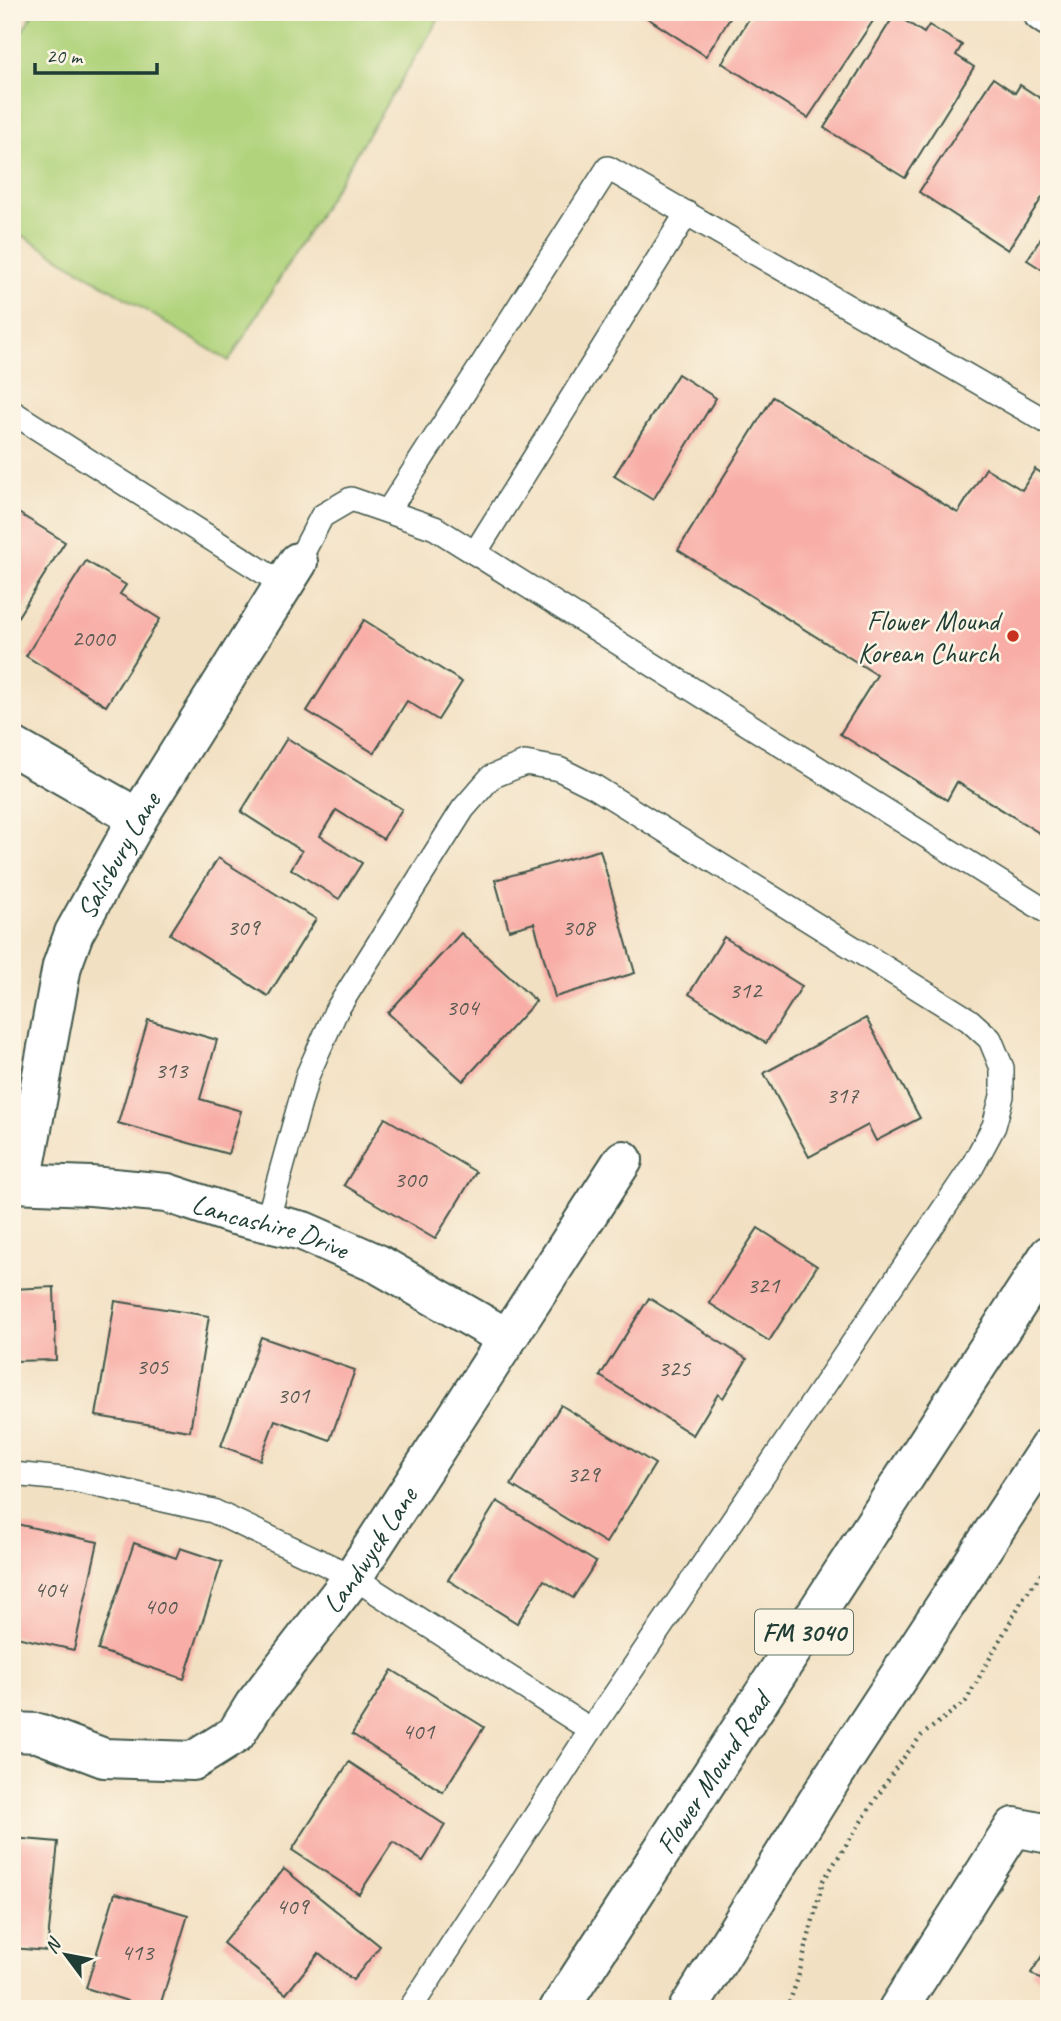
<svg xmlns="http://www.w3.org/2000/svg" width="1061" height="2021" font-family="Caveat,sans-serif">
<style>
.green{fill:#b0d37c;stroke:#688858;stroke-width:2}
.building{fill:#f8aea7}
.lines{fill:none;stroke-linecap:round;stroke-linejoin:round}
.service-casing{stroke:#3f5549;stroke-width:26}
.minor-casing{stroke:#3f5549;stroke-width:42}
.primary-casing{stroke:#3f5549;stroke-width:42}
.path{stroke:#3f5549;stroke-width:4.5;stroke-dasharray:2 5;stroke-linecap:butt}
.service{stroke:#fff;stroke-width:23}
.minor{stroke:#fff;stroke-width:38}
.primary{stroke:#fff;stroke-width:38}
.poi-dot{fill:#c8321e;stroke:#fcf5e5;stroke-width:2.5}
.labels{text-anchor:middle;dominant-baseline:central;stroke-width:5;stroke-linejoin:round;paint-order:stroke}
.number-label{font-size:24px;fill:#555951}
.shield{fill:#fcf5e5;stroke:#617469;stroke-width:2}
.shield-label{font-size:26px;font-weight:bold;fill:#1f3d34}
.poi-label{font-size:28px;fill:#1f3d34;stroke:#fcf5e5;text-anchor:end}
.street-label{font-size:28px;fill:#1f3d34;stroke:#fcf5e5}
</style>
<rect width="100%" height="100%" fill="#fcf5e5"/>
<filter id="ink" filterUnits="userSpaceOnUse"><feTurbulence type="fractalNoise" baseFrequency=".0143" numOctaves="2"/><feDisplacementMap in="SourceGraphic" scale="14" xChannelSelector="R" yChannelSelector="G"/><feConvolveMatrix kernelMatrix="1 2 1 2 8 2 1 2 1" color-interpolation-filters="sRGB"/></filter>
<filter id="wash" filterUnits="userSpaceOnUse"><feTurbulence type="fractalNoise" baseFrequency=".00686" numOctaves="4" result="noise"/><feDisplacementMap in="SourceGraphic" scale="28" xChannelSelector="R" yChannelSelector="G"/><feGaussianBlur stdDeviation="1.57" result="paint"/><feColorMatrix in="noise" values="0 0 0 0 0 0 0 0 0 0 0 0 0 0 0 0 0 1.4 0 .05"/><feComposite in="paint" operator="in"/></filter>
<g filter="url(#wash)">
<rect width="100%" height="100%" fill="#f2e0c2"/>
<polygon class="green" points="34,12 443,12 229,361 12,229 12,48"/>
<g id="blocks">
<g class="building">
<polygon points="638,12 734,12 706,56"/>
<polygon points="753,12 879,12 808,118 722,63"/>
<polygon points="895,14 924,33 929,25 962,45 956,55 974,67 905,178 824,128"/>
<polygon points="993,78 1015,93 1020,85 1049,104 1049,187 1008,250 919,192"/>
<polygon points="1049,226 1049,274 1027,260"/>
<polygon points="678,374 716,398 653,500 614,476"/>
<polygon points="773,397 958,513 986,468 1022,490 1035,469 1049,478 1049,839 957,782 947,800 840,734 877,675 678,550"/>
<polygon points="12,509 65,542 12,626"/>
<polygon points="86,561 126,585 120,594 160,619 106,706 26,656"/>
<polygon points="364,620 462,682 438,720 407,701 374,753 307,711"/>
<polygon points="287,738 402,809 383,839 336,810 320,836 362,863 339,899 291,869 302,851 241,812"/>
<polygon points="600,850 635,973 555,997 534,923 509,930 495,880"/>
<polygon points="218,858 316,919 268,996 170,934"/>
<polygon points="461,933 536,1001 463,1081 388,1013"/>
<polygon points="724,937 802,986 766,1043 689,994"/>
<polygon points="866,1018 920,1118 876,1141 868,1125 809,1157 764,1073"/>
<polygon points="148,1020 217,1040 200,1099 241,1111 228,1154 118,1123"/>
<polygon points="385,1118 476,1172 435,1239 344,1185"/>
<polygon points="758,1228 817,1266 769,1341 709,1303"/>
<polygon points="54,1287 56,1360 12,1361 12,1289"/>
<polygon points="649,1298 747,1359 723,1398 718,1394 693,1435 600,1376"/>
<polygon points="115,1301 209,1316 190,1431 96,1416"/>
<polygon points="261,1337 355,1370 330,1440 275,1420 260,1460 221,1446"/>
<polygon points="561,1405 655,1464 606,1543 511,1485"/>
<polygon points="497,1501 596,1562 573,1598 544,1580 517,1623 448,1580"/>
<polygon points="12,1523 98,1542 74,1650 12,1636"/>
<polygon points="134,1543 176,1558 180,1548 222,1562 184,1679 98,1650"/>
<polygon points="392,1670 484,1727 443,1792 352,1734"/>
<polygon points="349,1762 445,1825 423,1861 393,1842 359,1894 292,1850"/>
<polygon points="12,1838 58,1842 47,1951 12,1948"/>
<polygon points="284,1869 380,1946 353,1980 319,1953 286,1994 223,1943"/>
<polygon points="115,1893 188,1915 159,2009 153,2009 86,1988"/>
<polygon points="1049,1945 1049,1985 1031,1973"/>
</g>
</g>
</g>
<g filter="url(#ink)">
<use href="#blocks" fill-opacity="0" stroke="#3f5549" stroke-width="2"/>
<g class="lines">
<g class="service-casing">
<g id="service">
<polyline points="12,412 284,585"/>
<polyline points="388,511 608,168 1049,423"/>
<polyline points="475,553 687,213"/>
<polyline points="298,562 322,516 351,499 435,528 1049,913"/>
<polyline points="267,1222 308,1074 336,1011 463,809 491,777 525,763 559,769 595,787 969,1020 990,1039 1002,1068 1002,1096 994,1126 972,1167 591,1730"/>
<polyline points="12,1474 74,1480 213,1511 353,1577 591,1730 410,2009"/>
</g>
</g>
<g class="minor-casing">
<g id="minor">
<polyline points="1042,12 1049,17"/>
<polyline points="12,746 138,818"/>
<path id="s1" d="M12,1183L91,1186L167,1193L234,1215L303,1231L378,1264L507,1338"/>
<path id="s2" d="M22,1183L62,966L74,933L138,818L298,562"/>
<path id="s3" d="M12,1732L38,1733L104,1758L193,1761L236,1734L254,1705L353,1577L623,1160"/>
<polyline points="898,2009 1014,1827 1049,1834"/>
</g>
</g>
<g class="primary-casing">
<g id="primary">
<path id="s4" d="M559,2009L1049,1255"/>
<polyline points="688,2009 832,1778 1049,1447"/>
</g>
</g>
<polyline class="path" points="787,2009 798,1978 823,1881 897,1766 921,1736 966,1701 1024,1597 1049,1564"/>
<use href="#service" class="service"/>
<use href="#minor" class="minor"/>
<use href="#primary" class="primary"/>
</g>
</g>
<circle class="poi-dot" cx="1013" cy="636" r="7"/>
<g class="labels">
<g class="number-label">
<text x="93" y="638">2000</text>
<text x="243" y="927">309</text>
<text x="578" y="927">308</text>
<text x="745" y="990">312</text>
<text x="462" y="1007">304</text>
<text x="171" y="1070">313</text>
<text x="842" y="1095">317</text>
<text x="410" y="1179">300</text>
<text x="763" y="1285">321</text>
<text x="152" y="1366">305</text>
<text x="674" y="1368">325</text>
<text x="293" y="1395">301</text>
<text x="583" y="1474">329</text>
<text x="50" y="1589">404</text>
<text x="160" y="1606">400</text>
<text x="418" y="1731">401</text>
<text x="292" y="1906">409</text>
<text x="137" y="1952">413</text>
</g>
<rect class="shield" x="755" y="1609.5" width="98" height="45" rx="5"/>
<g class="shield-label">
<text x="804" y="1632">FM 3040</text>
</g>
<g class="poi-label">
<text x="999" y="620">Flower Mound<tspan x="999" dy="32">Korean Church</tspan></text>
</g>
<g class="street-label">
<text stroke="none"><textPath href="#s2" startOffset="345">Salisbury Lane</textPath></text>
<text stroke="none"><textPath href="#s1" startOffset="264">Lancashire Drive</textPath></text>
<text stroke="none"><textPath href="#s3" startOffset="464">Landwyck Lane</textPath></text>
<text stroke="none"><textPath href="#s4" startOffset="282">Flower Mound Road</textPath></text>
</g>
</g>
<rect width="1061" height="2021" fill="none" stroke="#fcf5e5" stroke-width="42"/>
<g transform="translate(66 1955) rotate(302)" stroke="#fcf5e5" stroke-width="5" paint-order="stroke">
<path d="M0-5L12 26L0 18L-12 26Z" fill="#1f3d34"/>
<text y="-10" font-size="19" font-weight="bold" text-anchor="middle" fill="#1f3d34">N</text>
</g>
<path d="M35 63v10h122v-10" fill="none" stroke="#1f3d34" stroke-width="3.5"/>
<text x="46" y="63" font-size="21" fill="#1f3d34" stroke="#fcf5e5" stroke-width="5" paint-order="stroke">20 m</text>
</svg>
